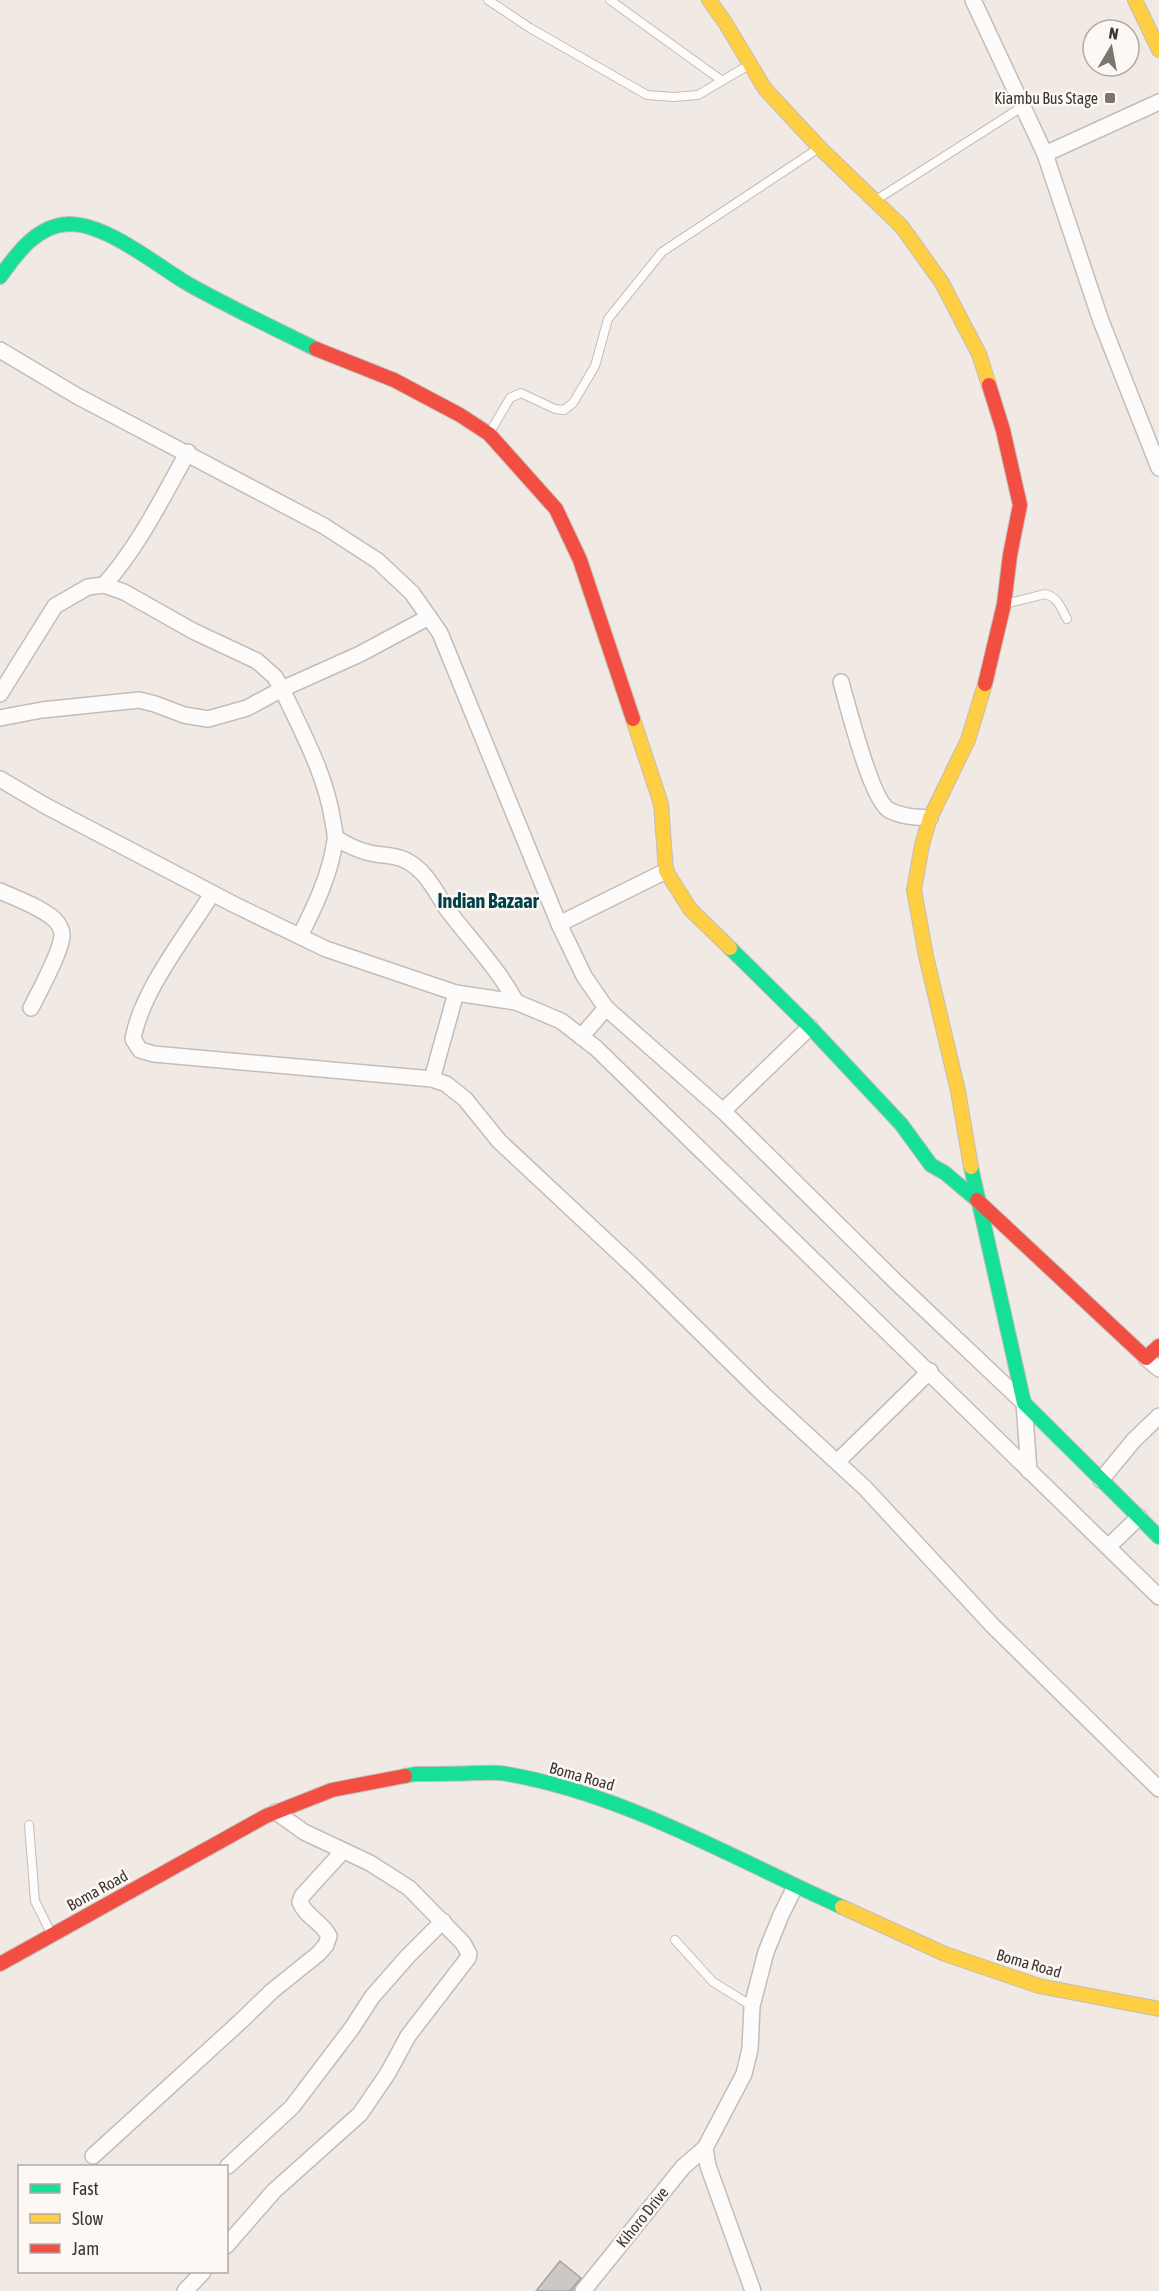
<svg xmlns="http://www.w3.org/2000/svg" width="1159" height="2291" font-family="'Asap Condensed',sans-serif">
<style>
.shadow{fill:#0003}
.building{fill:#cec8c4;stroke:#a7a19e;stroke-width:1.5}
.lines{fill:none;stroke-linecap:round;stroke-linejoin:round}
.lane-casing{stroke:#c3bdb9;stroke-width:10}
.street-casing{stroke:#c3bdb9;stroke-width:18}
.fast-casing{stroke:#c3bdb9;stroke-width:16}
.slow-casing{stroke:#c3bdb9;stroke-width:16}
.jam-casing{stroke:#c3bdb9;stroke-width:16}
.lane{stroke:#fdfcfb;stroke-width:8}
.street{stroke:#fdfcfb;stroke-width:15}
.fast{stroke:#16e098;stroke-width:14}
.slow{stroke:#ffcf43;stroke-width:14}
.jam{stroke:#f24e42;stroke-width:14}
.poi-dot{fill:#7b7570;stroke:#fdf8f4;stroke-width:2}
.labels{text-anchor:middle;dominant-baseline:central;stroke-width:5;stroke-linejoin:round;paint-order:stroke}
.poi-label{font-size:16px;fill:#3b3632;stroke:#fdf8f4;text-anchor:end}
.street-label{font-size:16px;fill:#3b3632;stroke:#fdf8f4}
.quarter-label{font-size:20px;font-weight:bold;fill:#00424a;stroke:#fdf8f4}
</style>
<rect width="100%" height="100%" fill="#f1eae4"/>
<polygon class="shadow" points="580,2279 588,2288 586,2291 548,2291"/>
<polygon class="building" points="560,2261 581,2278 575,2285 570,2291 536,2291"/>
<g class="lines">
<g class="lane-casing">
<g id="lane">
<polyline points="488,0 530,28 647,95 674,97 698,95 749,65"/>
<polyline points="610,0 721,80"/>
<polyline points="876,200 1022,107"/>
<polyline points="490,432 510,398 521,393 555,409 564,410 573,403 595,366 608,319 662,252 819,148"/>
<path d="M1005,604L1045,594C1058,597 1061,608 1067,619"/>
<polyline points="29,1825 35,1901 51,1933"/>
<polyline points="675,1940 713,1982 752,2006"/>
</g>
</g>
<g class="street-casing">
<g id="street">
<polyline points="973,0 1045,154"/>
<polyline points="1159,102 1045,154 1101,321 1159,468"/>
<polyline points="0,350 77,396 324,526 378,561 412,593 440,633 559,924 584,976 606,1008 723,1111 895,1281 1024,1403 1029,1471"/>
<path d="M104,585C139,546 162,498 188,452"/>
<path d="M841,682C848,706 871,800 889,810C902,817 916,817 930,818"/>
<path d="M0,694L55,606L88,587L104,585L124,592L193,631L257,661L275,677L282,689C302,732 326,775 333,822C334,828 336,835 335,841C330,875 315,906 300,936"/>
<polyline points="0,718 42,710 139,700 155,704 184,715 208,719 247,708 282,689 360,654 429,617"/>
<polyline points="0,779 44,805 233,904 326,949 456,993 516,1002 561,1021 596,1048 1159,1597"/>
<path d="M336,838C347,845 357,850 370,853C383,856 393,854 405,860C426,870 435,891 447,909C470,940 498,968 516,1002"/>
<path d="M0,891C17,899 39,906 54,919C58,923 62,929 62,935C62,950 39,992 31,1008"/>
<path d="M212,894C186,935 141,992 133,1039L140,1050L154,1054L432,1079L446,1084L465,1099L499,1141L636,1269L764,1395L865,1488L992,1625L1159,1789"/>
<polyline points="559,924 666,871"/>
<polyline points="581,1037 606,1008"/>
<polyline points="432,1079 456,993"/>
<polyline points="723,1111 810,1027"/>
<polyline points="1146,1358 1159,1369"/>
<polyline points="837,1462 930,1371"/>
<polyline points="1101,1480 1134,1440 1159,1416"/>
<polyline points="1108,1547 1139,1517"/>
<path d="M93,2156L241,2021L272,1991L318,1954L326,1945L329,1936C322,1922 305,1916 300,1902L302,1896L343,1851"/>
<polyline points="228,2166 292,2107 352,2028 372,1997 408,1956 443,1921"/>
<polyline points="226,2246 274,2191 360,2114 388,2073 408,2036 468,1958 469,1954 463,1943 409,1888 370,1863 304,1832 276,1812"/>
<polyline points="185,2291 203,2272"/>
<polyline points="583,2291 683,2167 705,2148"/>
<polyline points="753,2291 708,2166 705,2148 744,2074 750,2049 752,2006 766,1952 781,1915 795,1887"/>
</g>
</g>
<g class="fast-casing">
<g id="fast">
<path d="M0,277C17,253 37,225 69,224C108,224 157,266 190,285C231,308 274,328 316,349"/>
<polyline points="730,948 810,1027 901,1124 931,1165 945,1173 977,1200"/>
<polyline points="971,1167 1024,1403 1159,1537"/>
<path d="M405,1776L415,1774C435,1774 455,1774 475,1773C485,1773 496,1772 507,1774C627,1795 732,1858 842,1907"/>
</g>
</g>
<g class="slow-casing">
<g id="slow">
<polyline points="709,0 726,24 765,89 820,148 902,227 942,283 979,354 989,385"/>
<polyline points="1135,0 1159,50"/>
<polyline points="633,719 661,804 666,871 690,909 730,948"/>
<polyline points="971,1167 958,1091 926,956 914,890 922,845 930,818 968,740 985,684"/>
<polyline points="842,1907 945,1954 1039,1986 1159,2009"/>
</g>
</g>
<g class="jam-casing">
<g id="jam">
<polyline points="316,349 394,380 460,415 489,434 556,509 580,560 633,719"/>
<polyline points="985,684 1004,604 1010,555 1020,505 1003,430 989,385"/>
<polyline points="977,1200 1146,1358 1159,1346"/>
<polyline points="0,1964 266,1816 332,1790 405,1776"/>
</g>
</g>
<use href="#lane" class="lane"/>
<use href="#street" class="street"/>
<use href="#fast" class="fast"/>
<use href="#slow" class="slow"/>
<use href="#jam" class="jam"/>
</g>
<rect class="poi-dot" x="1104" y="92" width="12" height="12" rx="3"/>
<g class="labels">
<g class="poi-label">
<text x="1098" y="98">Kiambu Bus Stage</text>
</g>
<g class="street-label">
<text transform="translate(582 1776) rotate(16)">Boma Road</text>
<text transform="translate(97 1890) rotate(-29)">Boma Road</text>
<text transform="translate(1029 1963) rotate(16)">Boma Road</text>
<text transform="translate(642 2217) rotate(-51)">Kihoro Drive</text>
</g>
<g class="quarter-label">
<text x="488" y="900">Indian Bazaar</text>
</g>
</g>
<rect x="18" y="2165" width="210" height="108" fill="#fdf8f4" stroke="#afaaa6" stroke-width="1.5"/>
<rect x="30" y="2184" width="30" height="9" fill="#16e098" stroke="#afaaa6" stroke-width="1.5"/>
<text x="72" y="2195" font-size="18" fill="#3b3632">Fast</text>
<rect x="30" y="2214" width="30" height="9" fill="#ffcf43" stroke="#afaaa6" stroke-width="1.5"/>
<text x="72" y="2225" font-size="18" fill="#3b3632">Slow</text>
<rect x="30" y="2244" width="30" height="9" fill="#f24e42" stroke="#afaaa6" stroke-width="1.5"/>
<text x="72" y="2255" font-size="18" fill="#3b3632">Jam</text>
<g transform="translate(1111 48) rotate(10)"><circle r="28" fill="#fdf8f4" stroke="#afaaa6" stroke-width="1.5"/>
<path d="M0-4.5L10 22L0 15L-10 22Z" fill="#7b7570"/>
<text y="-9" font-size="16" font-weight="bold" text-anchor="middle" fill="#3b3632">N</text>
</g>
</svg>
